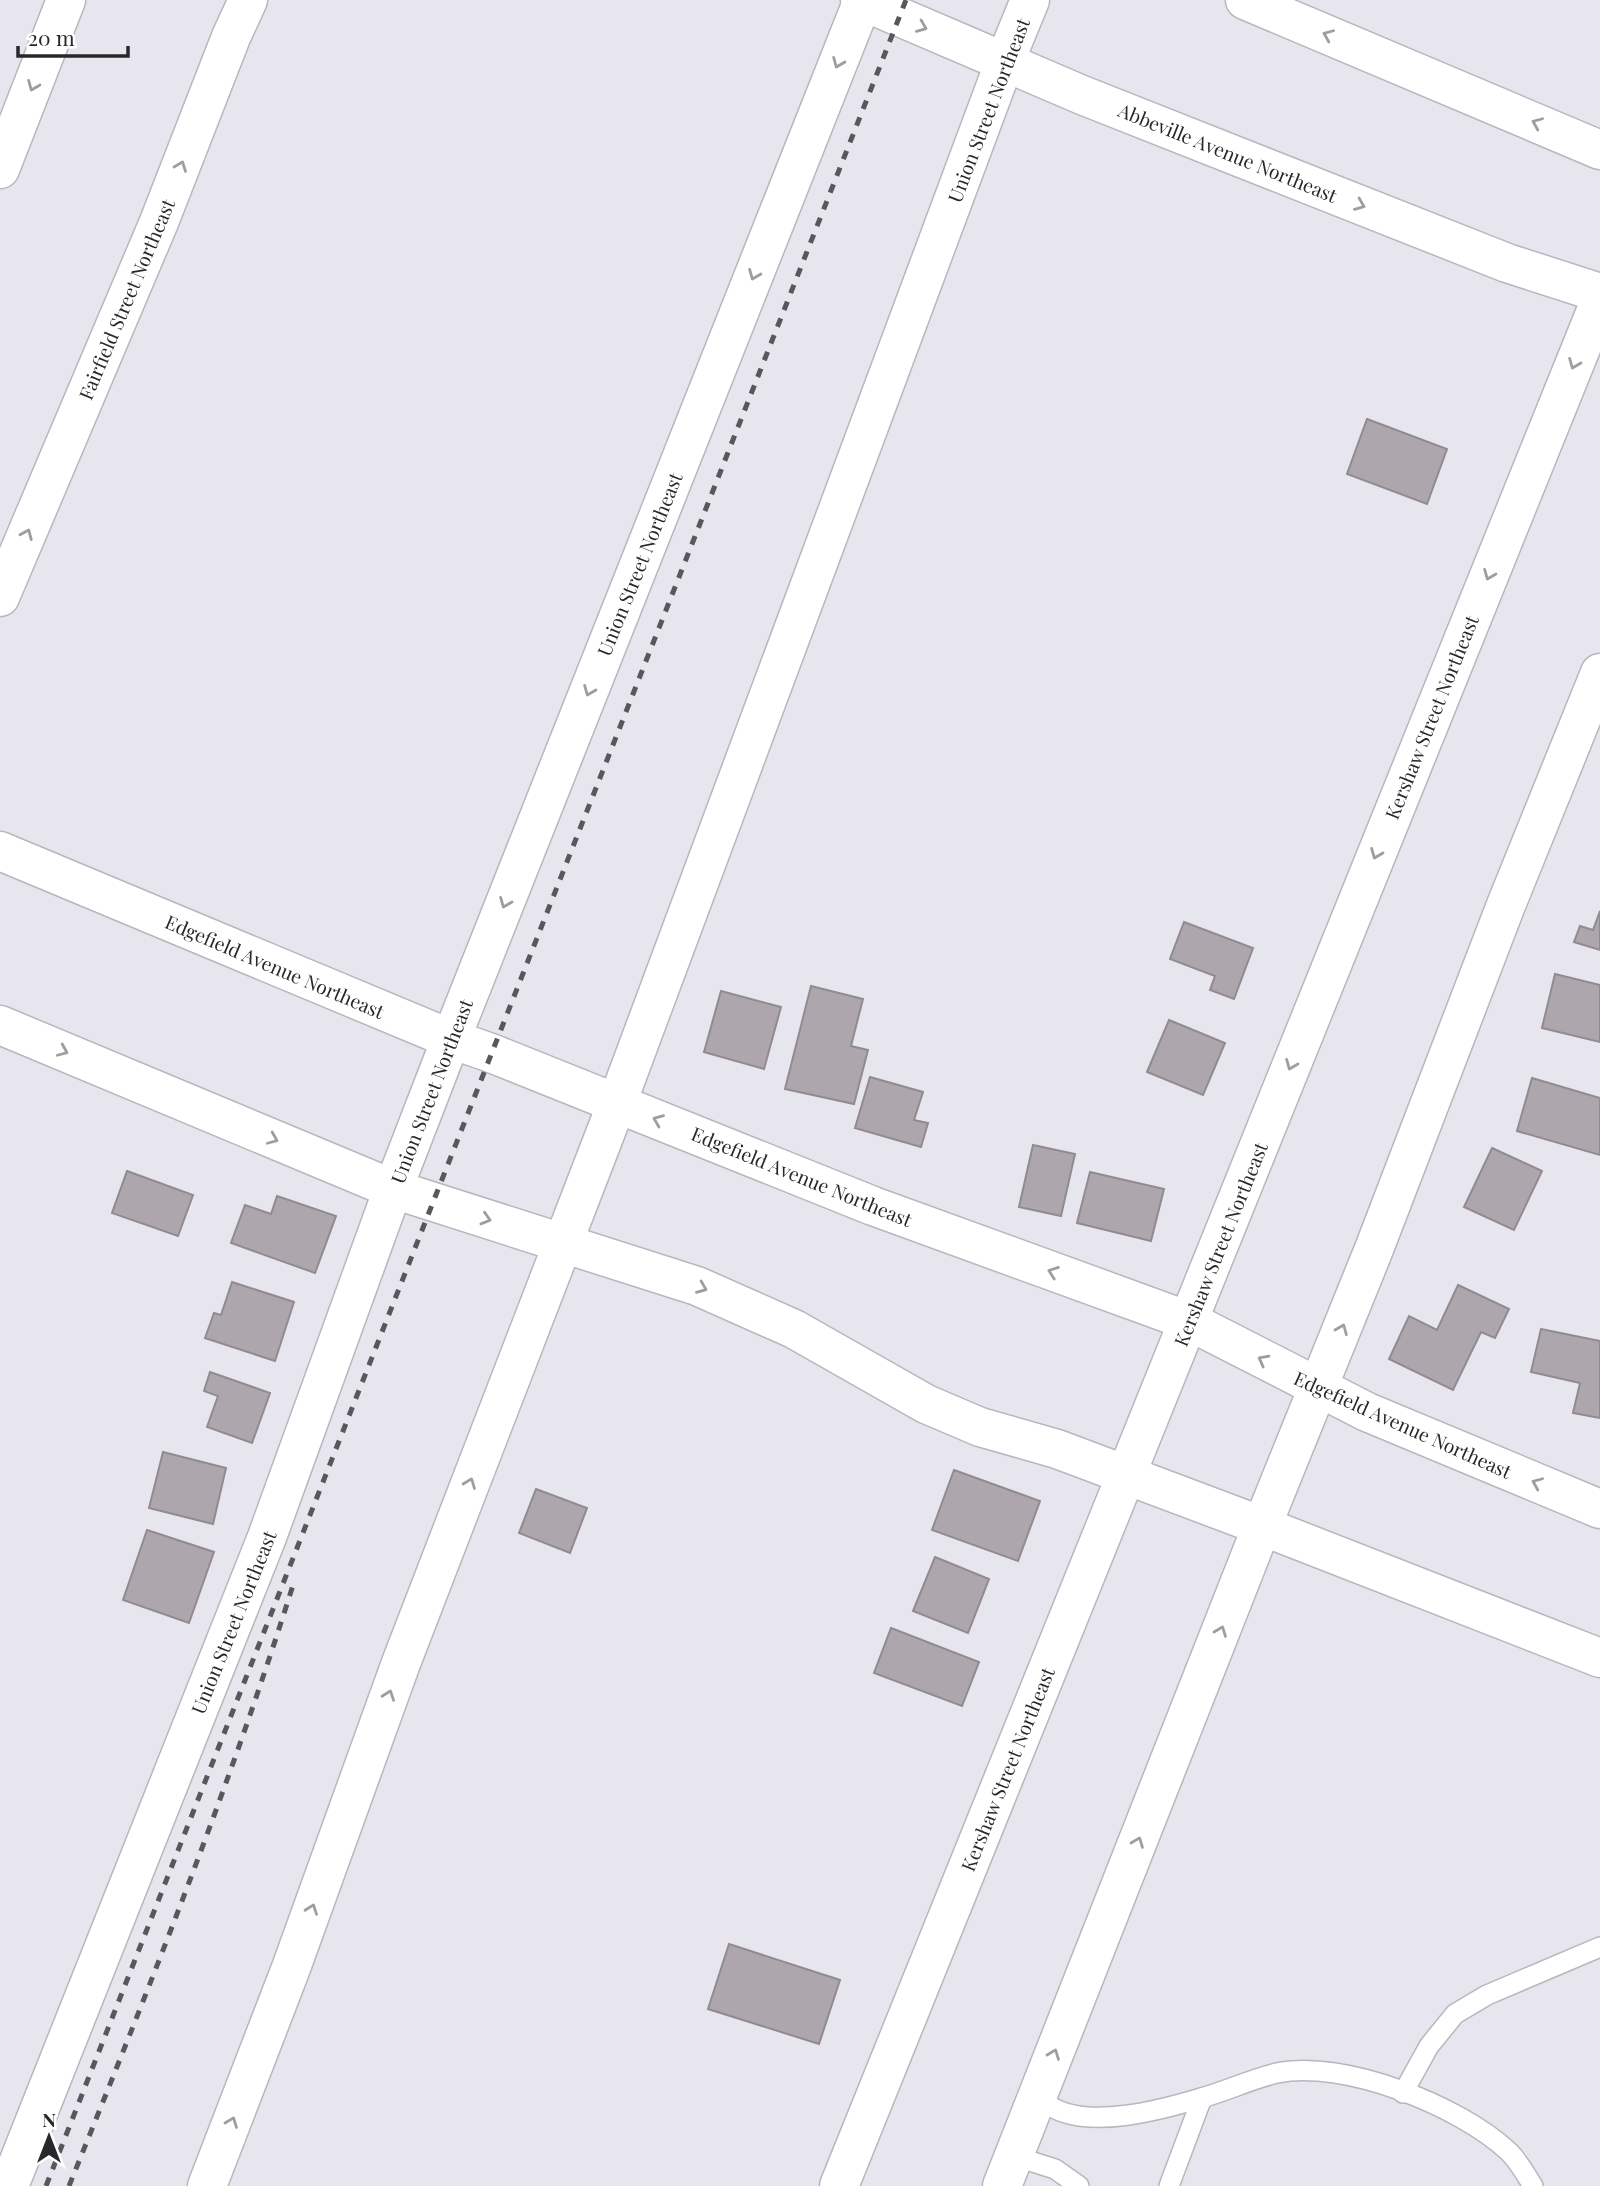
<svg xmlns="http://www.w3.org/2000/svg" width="1600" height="2186" font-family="'Playfair Display',serif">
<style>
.building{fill:#ada7ad;stroke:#918b91;stroke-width:2}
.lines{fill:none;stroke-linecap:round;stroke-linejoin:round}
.service-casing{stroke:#b8b6be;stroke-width:22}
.minor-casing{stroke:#b8b6be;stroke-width:41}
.service{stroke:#fff;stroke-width:19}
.minor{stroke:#fff;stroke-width:38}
.rail{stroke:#58575b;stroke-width:5;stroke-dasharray:9 9;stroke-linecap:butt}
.oneway{stroke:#9e9e9f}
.labels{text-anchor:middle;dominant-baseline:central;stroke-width:7;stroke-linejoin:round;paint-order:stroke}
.street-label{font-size:19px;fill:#28272a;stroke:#fff}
</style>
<rect width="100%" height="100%" fill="#e7e5ed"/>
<g class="building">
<polygon points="1367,419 1447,449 1427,504 1347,474"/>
<polygon points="1600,911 1600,950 1574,942 1580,926 1593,930"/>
<polygon points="1184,922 1253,948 1234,999 1210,990 1215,976 1170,959"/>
<polygon points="1555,974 1600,985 1600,1042 1542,1028"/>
<polygon points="811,986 863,999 851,1046 868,1050 854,1104 785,1089"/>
<polygon points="721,991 781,1007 764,1069 704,1052"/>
<polygon points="1169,1020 1225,1043 1203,1095 1147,1072"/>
<polygon points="870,1077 923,1092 914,1120 928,1123 921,1147 855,1128"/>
<polygon points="1532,1078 1600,1098 1600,1155 1517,1131"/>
<polygon points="1033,1145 1075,1154 1061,1216 1019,1207"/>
<polygon points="1492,1148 1542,1171 1514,1230 1464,1207"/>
<polygon points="127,1171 193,1195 178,1236 112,1213"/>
<polygon points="1090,1172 1164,1189 1151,1241 1077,1223"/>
<polygon points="277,1196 336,1216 315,1273 231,1243 245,1205 271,1214"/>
<polygon points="232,1282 294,1302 275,1361 205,1338 214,1313 221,1315"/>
<polygon points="1458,1285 1509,1309 1495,1338 1481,1332 1453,1390 1389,1359 1409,1316 1437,1330"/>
<polygon points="1541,1329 1600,1341 1600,1418 1573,1413 1580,1383 1531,1372"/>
<polygon points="210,1372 270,1393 252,1443 207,1427 218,1396 204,1391"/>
<polygon points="163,1452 226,1468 213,1524 149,1508"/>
<polygon points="954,1470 1040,1501 1018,1561 932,1530"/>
<polygon points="536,1489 587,1508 570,1553 519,1533"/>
<polygon points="147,1530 214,1552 189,1623 123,1600"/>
<polygon points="935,1557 989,1579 968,1633 913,1611"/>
<polygon points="891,1628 979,1662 962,1706 874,1673"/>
<polygon points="729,1944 840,1980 819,2044 708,2009"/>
</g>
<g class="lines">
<g class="service-casing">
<g id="service">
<polyline points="1403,2093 1429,2046 1455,2014 1487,1995 1600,1947"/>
<path d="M1038,2096C1042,2099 1046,2104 1050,2106C1088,2130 1161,2110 1201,2098C1227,2091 1251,2079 1277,2073C1343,2059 1460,2106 1508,2151C1518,2160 1526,2175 1533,2186"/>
<polyline points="1014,2156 1055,2169 1079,2186"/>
<polyline points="1169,2186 1202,2098"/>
</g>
</g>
<g class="minor-casing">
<g id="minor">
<polyline points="860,0 1082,95 1507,263 1600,293"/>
<polyline points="1245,0 1600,150"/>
<polyline points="0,169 66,0"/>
<polyline points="0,597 159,222 231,37 248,0"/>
<polyline points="0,851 451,1039 491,1053 873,1206 1189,1321 1367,1412 1600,1509"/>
<polyline points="0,1025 393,1189 697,1286 794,1329 926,1404 980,1427 1057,1449 1262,1526 1600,1658"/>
<polyline points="9,2186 267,1537 393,1189 451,1039 863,0"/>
<polyline points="207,2186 291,1968 401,1663 617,1103 1005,61 1030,0"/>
<polyline points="839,2186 1600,301"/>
<polyline points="1002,2186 1262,1526 1374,1249 1506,905 1600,673"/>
</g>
</g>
<use href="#service" class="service"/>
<use href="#minor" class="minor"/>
<g class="rail">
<polyline points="46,2186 906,0"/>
<path d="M69,2186C149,1988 229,1789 293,1585"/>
</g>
</g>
<defs><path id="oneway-chevron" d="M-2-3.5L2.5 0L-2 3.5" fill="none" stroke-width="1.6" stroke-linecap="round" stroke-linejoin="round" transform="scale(1.75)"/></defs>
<g class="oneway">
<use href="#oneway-chevron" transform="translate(922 27) rotate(22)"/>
<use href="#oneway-chevron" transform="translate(1328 35) rotate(-157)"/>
<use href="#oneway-chevron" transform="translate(838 63) rotate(112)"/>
<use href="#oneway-chevron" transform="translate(33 86) rotate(112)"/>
<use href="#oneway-chevron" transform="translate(1537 123) rotate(-157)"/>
<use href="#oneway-chevron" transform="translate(181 166) rotate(-69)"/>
<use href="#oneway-chevron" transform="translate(1360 205) rotate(22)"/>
<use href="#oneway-chevron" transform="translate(754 275) rotate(112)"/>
<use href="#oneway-chevron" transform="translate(1574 364) rotate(112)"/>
<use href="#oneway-chevron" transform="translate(27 534) rotate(-67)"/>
<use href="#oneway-chevron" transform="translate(1489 575) rotate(112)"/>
<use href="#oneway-chevron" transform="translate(589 691) rotate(112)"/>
<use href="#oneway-chevron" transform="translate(1376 854) rotate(112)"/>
<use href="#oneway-chevron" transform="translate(505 903) rotate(112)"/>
<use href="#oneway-chevron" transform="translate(63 1051) rotate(23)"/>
<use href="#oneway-chevron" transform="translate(1291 1065) rotate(112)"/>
<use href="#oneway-chevron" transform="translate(658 1120) rotate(-158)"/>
<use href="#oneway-chevron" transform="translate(273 1139) rotate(23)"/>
<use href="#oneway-chevron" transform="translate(486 1219) rotate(17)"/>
<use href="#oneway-chevron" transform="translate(1053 1272) rotate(-160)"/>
<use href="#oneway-chevron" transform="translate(702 1288) rotate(22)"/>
<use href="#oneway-chevron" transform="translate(1342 1329) rotate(-68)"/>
<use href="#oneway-chevron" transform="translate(1263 1360) rotate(-152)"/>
<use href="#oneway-chevron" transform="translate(470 1483) rotate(-69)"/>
<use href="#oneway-chevron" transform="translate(1537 1483) rotate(-157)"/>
<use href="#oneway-chevron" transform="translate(1221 1631) rotate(-69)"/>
<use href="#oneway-chevron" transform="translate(389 1695) rotate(-70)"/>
<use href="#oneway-chevron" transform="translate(1138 1842) rotate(-69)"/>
<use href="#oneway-chevron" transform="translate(312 1909) rotate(-70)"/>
<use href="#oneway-chevron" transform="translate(1054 2054) rotate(-69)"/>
<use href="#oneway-chevron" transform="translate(232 2122) rotate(-69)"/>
</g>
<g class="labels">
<g class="street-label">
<text transform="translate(988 110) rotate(-69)">Union Street Northeast</text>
<text transform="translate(1228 152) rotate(22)">Abbeville Avenue Northeast</text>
<text transform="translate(126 299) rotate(-67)">Fairfield Street Northeast</text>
<text transform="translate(639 564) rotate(-68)">Union Street Northeast</text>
<text transform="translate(1431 717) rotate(-68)">Kershaw Street Northeast</text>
<text transform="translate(275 966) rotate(23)">Edgefield Avenue Northeast</text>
<text transform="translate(431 1091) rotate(-69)">Union Street Northeast</text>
<text transform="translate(802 1176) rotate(22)">Edgefield Avenue Northeast</text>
<text transform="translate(1220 1244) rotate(-68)">Kershaw Street Northeast</text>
<text transform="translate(1403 1424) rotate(24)">Edgefield Avenue Northeast</text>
<text transform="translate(233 1622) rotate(-68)">Union Street Northeast</text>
<text transform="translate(1007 1769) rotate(-68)">Kershaw Street Northeast</text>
</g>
</g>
<g transform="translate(49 2137)" stroke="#ffffff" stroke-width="5" paint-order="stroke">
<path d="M0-5L12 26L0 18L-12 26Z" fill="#28272a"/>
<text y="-10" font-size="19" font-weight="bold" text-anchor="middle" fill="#28272a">N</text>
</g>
<path d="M18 46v10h110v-10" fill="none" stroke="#28272a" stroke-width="3.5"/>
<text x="28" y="46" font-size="21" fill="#28272a" stroke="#ffffff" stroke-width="5" paint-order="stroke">20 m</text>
</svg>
